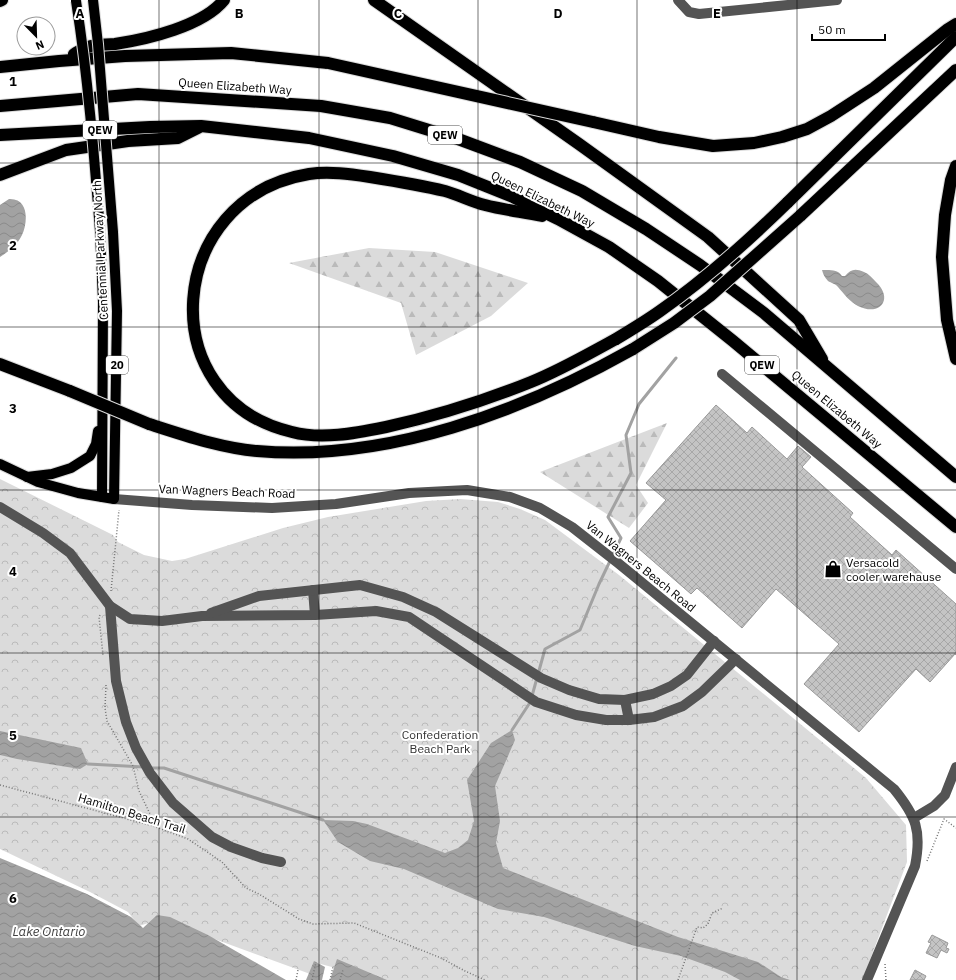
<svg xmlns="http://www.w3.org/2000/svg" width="956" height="980" font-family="'IBM Plex Sans',sans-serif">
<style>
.forest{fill:url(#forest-firs)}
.park{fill:url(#park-crowns)}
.water{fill:url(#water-waves)}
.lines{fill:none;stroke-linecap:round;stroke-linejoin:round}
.stream{stroke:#a2a2a2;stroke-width:3}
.building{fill:url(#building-cross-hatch);stroke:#989898}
.major-casing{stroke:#dbdbdb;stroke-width:12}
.highway-casing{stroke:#dbdbdb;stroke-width:14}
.path{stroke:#767676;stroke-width:1.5;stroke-dasharray:1 2;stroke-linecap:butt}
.minor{stroke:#545454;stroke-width:10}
.major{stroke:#000;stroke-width:10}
.highway{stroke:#000;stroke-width:12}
.major-bridge-casing{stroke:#dbdbdb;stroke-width:12;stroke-linecap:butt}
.highway-bridge-casing{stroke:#dbdbdb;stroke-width:14;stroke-linecap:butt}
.major-bridge{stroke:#000;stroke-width:10}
.highway-bridge{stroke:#000;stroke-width:12}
.grid{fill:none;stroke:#000;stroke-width:1;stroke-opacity:0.55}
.labels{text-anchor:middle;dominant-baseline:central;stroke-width:4;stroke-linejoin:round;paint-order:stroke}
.shield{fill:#fff;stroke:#4c4c4c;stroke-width:1}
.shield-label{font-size:11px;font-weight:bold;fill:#000}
.street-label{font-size:12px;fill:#000;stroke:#fff}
.poi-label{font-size:12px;fill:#000;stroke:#fff;text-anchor:start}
.park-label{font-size:12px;fill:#323232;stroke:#fff}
.water-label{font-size:13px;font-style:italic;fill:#434343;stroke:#fff}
.grid-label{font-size:13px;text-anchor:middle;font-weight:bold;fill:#000;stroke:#fff;stroke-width:4;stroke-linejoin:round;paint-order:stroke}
</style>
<defs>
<pattern id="forest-firs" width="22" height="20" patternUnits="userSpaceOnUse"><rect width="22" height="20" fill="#dbdbdb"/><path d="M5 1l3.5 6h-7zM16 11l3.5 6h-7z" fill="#bababa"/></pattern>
<pattern id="park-crowns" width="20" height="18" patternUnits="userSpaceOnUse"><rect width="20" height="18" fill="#dbdbdb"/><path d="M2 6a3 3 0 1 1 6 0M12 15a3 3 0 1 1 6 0" fill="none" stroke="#bababa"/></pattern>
<pattern id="water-waves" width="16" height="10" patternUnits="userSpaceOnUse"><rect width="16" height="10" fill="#a2a2a2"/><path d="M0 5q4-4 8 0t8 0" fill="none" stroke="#8a8a8a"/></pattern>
<pattern id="building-cross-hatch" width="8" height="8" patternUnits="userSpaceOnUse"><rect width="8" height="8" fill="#c4c4c4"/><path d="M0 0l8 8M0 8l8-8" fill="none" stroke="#a7a7a7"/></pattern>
</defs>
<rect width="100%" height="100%" fill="#fff"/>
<g class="forest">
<polygon points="369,248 435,252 528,283 491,316 416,355 401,303 289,263"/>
<polygon points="667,423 636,485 648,503 629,528 540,472"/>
</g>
<polygon class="park" points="0,479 113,535 118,542 144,555 172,561 185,559 283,528 328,517 426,501 460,499 498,502 520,509 545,520 619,575 866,778 906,825 907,862 865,973 862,980 368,980 343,970 317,963 313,975 171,923 158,920 139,926 128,912 90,892 0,849"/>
<g class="water">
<path d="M9,199C29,198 28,222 22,235C18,244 8,252 0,257V205Z"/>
<path d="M822,270C829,270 838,269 842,276H845C851,269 855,268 864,272C869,274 872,278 876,282C894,299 880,317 858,306C850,302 844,294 838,287C836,284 831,283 828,281C825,278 823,274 822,270Z"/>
<polygon points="512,730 515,740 495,786 500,821 496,843 503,868 678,937 758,962 781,977 790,980 740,980 725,972 681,956 635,946 544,917 498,909 404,869 370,861 338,842 323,820 353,821 367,824 445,853 458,848 468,840 474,821 467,780 491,743"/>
<polygon points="0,731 81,748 88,764 80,769 17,759 0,755"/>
<polygon points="0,858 87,894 131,917 143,928 157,915 170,917 208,935 286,980 0,980"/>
<polygon points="337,959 387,980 330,980"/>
<polygon points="314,961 325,967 322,980 306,980"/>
</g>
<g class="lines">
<g class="stream">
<polyline points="532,696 545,649 580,630 599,584 621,538 608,517 631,473 626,435 639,404 676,358"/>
<polyline points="512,730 531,701"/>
<polyline points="88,764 144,767"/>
<polyline points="149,768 164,768 323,820"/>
</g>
</g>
<g class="building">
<polygon points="716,405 747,433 752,427 787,459 798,446 811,457 802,467 853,513 850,517 892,555 896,550 956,604 956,655 955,654 930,682 916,669 859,732 804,684 839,644 776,589 742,628 697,588 691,594 630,541 666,500 646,483"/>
<polygon points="932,935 948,943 946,948 949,949 947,953 941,950 937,958 926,953 931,943 928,942"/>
<polygon points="915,970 926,976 924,980 910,980"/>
</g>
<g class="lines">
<g class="major-casing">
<g id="major">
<polyline points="100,231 103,302 102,497"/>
<polyline points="0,464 38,482 78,493 114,499 117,311 113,232"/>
<polyline points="27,477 52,474 71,468 90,456 96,444 98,431"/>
</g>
</g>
<g class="highway-casing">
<g id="highway">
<polyline points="374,0 579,144 708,237 799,320 822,359"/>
<polyline points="0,1 2,0"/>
<path d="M74,54C78,52 83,48 88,47C96,44 106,45 115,44C148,39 203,26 224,0"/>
<polyline points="0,67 59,61 125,56 231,53 328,63"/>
<polyline points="0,106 138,94 321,106 390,118 458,139 520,162 582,191 646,229 700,265 764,313 956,477"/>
<polyline points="593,122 659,137 713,146 754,143 782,137 807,129 831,116 874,88 948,29 956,24"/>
<polyline points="0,135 150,127 201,126 309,138 393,156 458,175 513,197 558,219 609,247 658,281 733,341 956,527"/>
<polyline points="956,166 951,180 945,215 942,257 947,320 956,359"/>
<polyline points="0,175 66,150 128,141 178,138 198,128"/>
<polyline points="787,203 956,37"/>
<path d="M542,216C523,212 504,210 485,205C472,202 459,195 445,191C420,185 395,181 370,177C350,174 329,171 309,174C165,197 150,399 292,432C322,440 356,433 386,427C436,416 484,401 531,382C561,370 588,354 616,339"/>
<polyline points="800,216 956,70"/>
<polyline points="0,364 70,391"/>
<path d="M149,424C184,435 220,448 257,451C387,462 521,412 633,349"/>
</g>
</g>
<g class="path">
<polyline points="111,591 119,510"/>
<polyline points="100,615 99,617 103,655"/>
<polyline points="106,685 105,708 107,721 133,766 139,791 150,814 153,826"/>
<polyline points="0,785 153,826 188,839 222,862 246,888 259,894 299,919 313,924 354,923 441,958 465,971 485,980"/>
<polyline points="927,861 944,819 956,828"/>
<polyline points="885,964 886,980"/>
<polyline points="296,980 298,970"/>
<polyline points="312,980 316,962"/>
<polyline points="330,980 333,967"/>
<polyline points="340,980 343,970"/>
<polyline points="678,980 697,927 703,928 708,924 712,913 723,908"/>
</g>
<g class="minor">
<polyline points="678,0 689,12 699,14 837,0"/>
<polyline points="722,374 956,569"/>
<path d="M114,499L192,505L272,508L336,504L409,493L467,490L510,497L540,508L572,527L618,563L894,789C916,816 922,831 915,866L867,980"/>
<polyline points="0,507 43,533 70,553 110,606 130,619 162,621 202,616 315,615 376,611 409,617 536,702 576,715 606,720 629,720 654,717 683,706 702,692 736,659"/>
<polyline points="313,590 315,615"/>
<polyline points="110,606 116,681 126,722 136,748 150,773 173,803 212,837 231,847 262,858 281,862"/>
<polyline points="211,613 259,596 360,585 403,597 436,612 541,678 569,690 599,699 625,700 653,694 671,686 687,675 714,641"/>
<polyline points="625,700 629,720"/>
<polyline points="914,818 934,806 945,795 956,767"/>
</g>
<use href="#major" class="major"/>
<use href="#highway" class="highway"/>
<g class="major-bridge-casing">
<g id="major-bridge">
<polyline points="93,0 98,44 113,232"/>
<path d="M76,1C88,77 94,154 100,231"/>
</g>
</g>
<g class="highway-bridge-casing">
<g id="highway-bridge">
<polyline points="328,63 593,122"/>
<path d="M616,339C631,330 646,321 660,311C706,279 747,242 787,203"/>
<polyline points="633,349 674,323 710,296 800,216"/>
<polyline points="70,391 149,424"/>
</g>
</g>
<use href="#major-bridge" class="major-bridge"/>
<use href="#highway-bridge" class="highway-bridge"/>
</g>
<path class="grid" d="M159,0V980M319,0V980M478,0V980M637,0V980M797,0V980M0,163H956M0,327H956M0,490H956M0,653H956M0,817H956"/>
<defs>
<g id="shop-bare" transform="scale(1.38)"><path d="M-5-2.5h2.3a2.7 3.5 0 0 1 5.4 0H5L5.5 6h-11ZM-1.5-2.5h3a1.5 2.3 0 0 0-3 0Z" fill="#000" stroke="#fff" stroke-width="2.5" paint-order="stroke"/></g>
</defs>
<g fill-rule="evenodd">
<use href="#shop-bare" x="833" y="569"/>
</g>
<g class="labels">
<g class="shield">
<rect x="83" y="121" width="34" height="18" rx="3"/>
<rect x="428" y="126" width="34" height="18" rx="3"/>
<rect x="106" y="356" width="22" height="18" rx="3"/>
<rect x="745" y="356" width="34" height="18" rx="3"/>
</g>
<g class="shield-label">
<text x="100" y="130">QEW</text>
<text x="445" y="135">QEW</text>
<text x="117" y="365">20</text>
<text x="762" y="365">QEW</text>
</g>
<g class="street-label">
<text transform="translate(235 86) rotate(4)">Queen Elizabeth Way</text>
<text transform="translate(543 199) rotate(26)">Queen Elizabeth Way</text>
<text transform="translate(100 250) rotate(-93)">Centennial Parkway North</text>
<text transform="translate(837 409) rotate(40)">Queen Elizabeth Way</text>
<text transform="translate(227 491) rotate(2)">Van Wagners Beach Road</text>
<text transform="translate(641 566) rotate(39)">Van Wagners Beach Road</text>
<text transform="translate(132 813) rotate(17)">Hamilton Beach Trail</text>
</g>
<g class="poi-label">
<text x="846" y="562">Versacold<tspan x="846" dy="14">cooler warehause</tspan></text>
</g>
<g class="park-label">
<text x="440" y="734">Confederation<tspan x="440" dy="14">Beach Park</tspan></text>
</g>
<g class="water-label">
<text x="49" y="931">Lake Ontario</text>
</g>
</g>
<g class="grid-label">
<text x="80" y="18">A</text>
<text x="239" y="18">B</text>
<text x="398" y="18">C</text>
<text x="558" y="18">D</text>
<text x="717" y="18">E</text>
<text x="13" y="86">1</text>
<text x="13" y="250">2</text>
<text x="13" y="413">3</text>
<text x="13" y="576">4</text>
<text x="13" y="740">5</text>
<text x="13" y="903">6</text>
</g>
<g transform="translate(36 36) rotate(157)"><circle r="19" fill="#ffffff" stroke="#999999"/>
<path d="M0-3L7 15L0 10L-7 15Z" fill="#000000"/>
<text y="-6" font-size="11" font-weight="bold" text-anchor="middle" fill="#000000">N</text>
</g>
<path d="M812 34v6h73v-6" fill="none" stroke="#000000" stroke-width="2"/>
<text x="818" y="34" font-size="12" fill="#000000" stroke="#ffffff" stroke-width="3" paint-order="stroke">50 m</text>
</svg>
